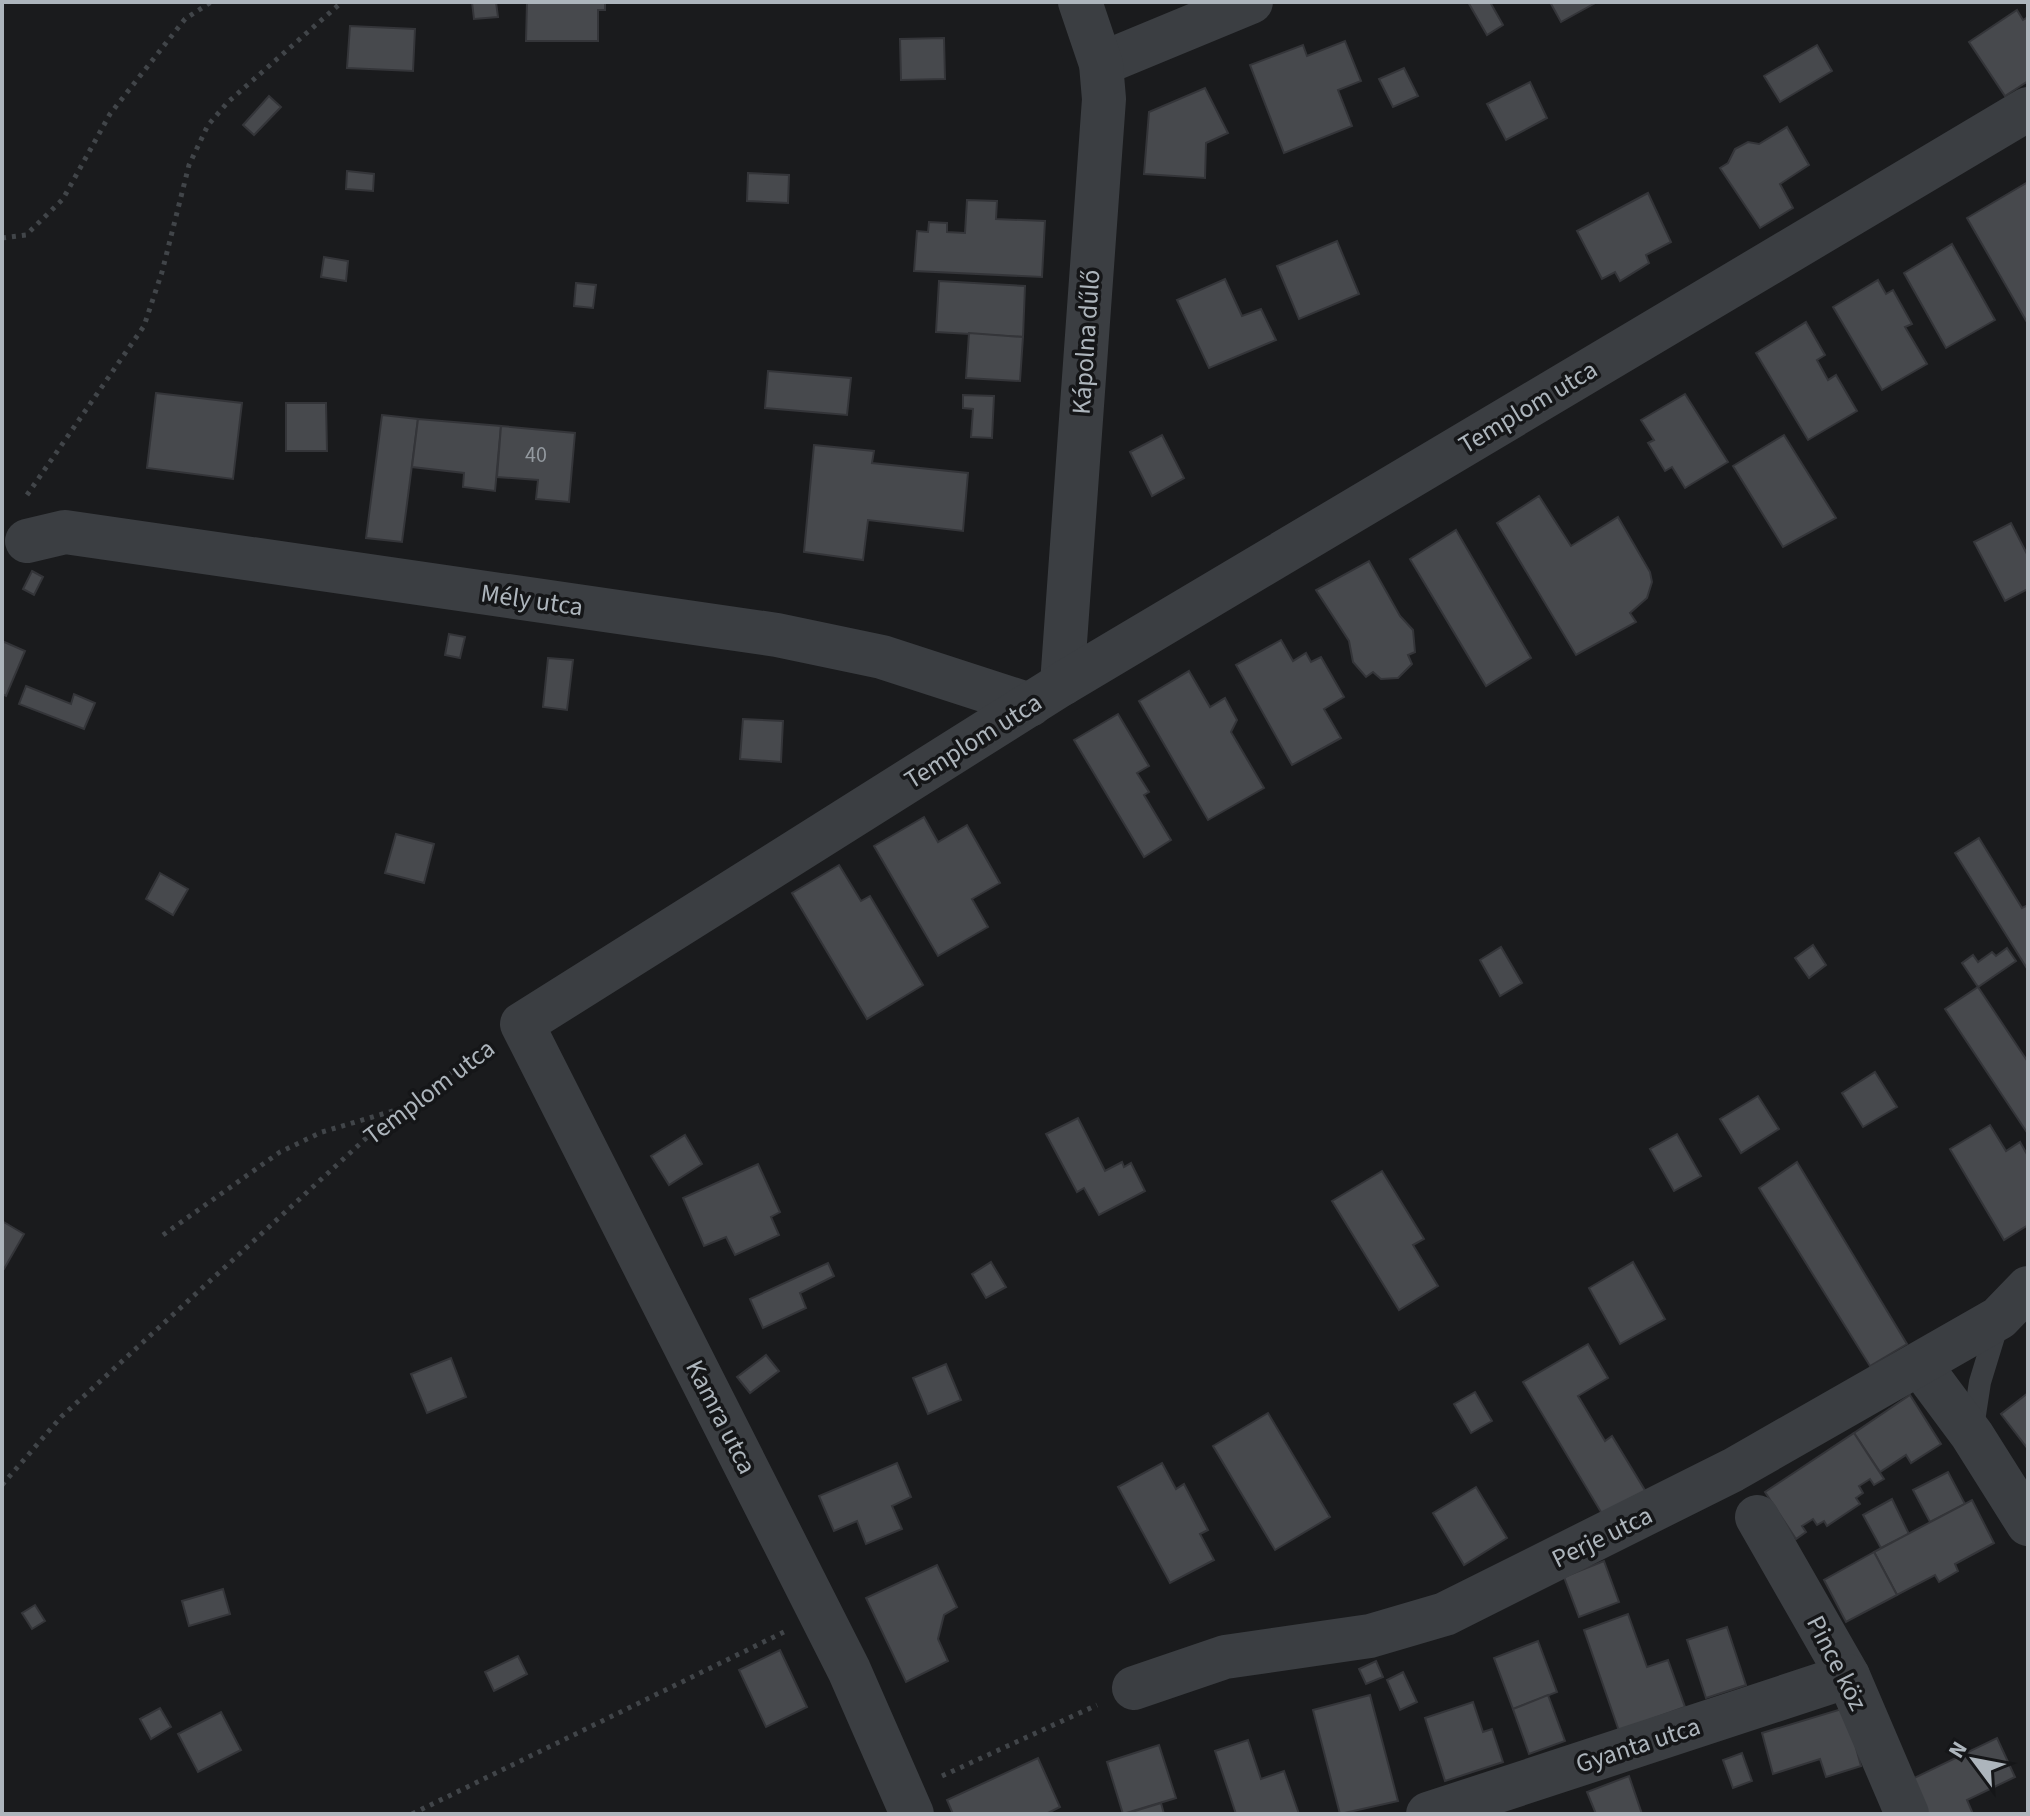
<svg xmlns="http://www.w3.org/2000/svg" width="2030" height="1816" font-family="'Source Sans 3',sans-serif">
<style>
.building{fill:#47494d;stroke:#343539;stroke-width:2}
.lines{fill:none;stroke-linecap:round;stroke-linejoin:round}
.path{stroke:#414549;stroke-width:5;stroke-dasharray:4 6;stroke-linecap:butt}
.service{stroke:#3b3e42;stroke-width:22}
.minor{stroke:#3b3e42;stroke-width:44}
.labels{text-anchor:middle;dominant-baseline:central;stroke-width:7;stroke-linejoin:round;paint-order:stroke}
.number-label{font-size:22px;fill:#949aa0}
.street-label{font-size:26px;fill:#adb5bc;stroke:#151618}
</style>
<rect width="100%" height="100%" fill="#1a1b1d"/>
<g class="building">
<polygon points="472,2 496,2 498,17 474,19"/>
<polygon points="527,2 605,2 605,10 598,10 598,41 526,41"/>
<polygon points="1468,2 1490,2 1503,25 1487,35"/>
<polygon points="1550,2 1597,2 1561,22"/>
<polygon points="2017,10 2023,20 2028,17 2028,81 2005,96 1969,42"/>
<polygon points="350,26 415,29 413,71 347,68"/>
<polygon points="944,38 945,79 901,80 900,39"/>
<polygon points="1345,41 1361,81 1338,90 1352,126 1284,153 1250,65 1303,45 1307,56"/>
<polygon points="1817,45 1832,71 1780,102 1764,76"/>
<polygon points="1404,68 1418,96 1393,107 1379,79"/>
<polygon points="1530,82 1547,118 1506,140 1487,104"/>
<polygon points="1205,88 1228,133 1206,143 1205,178 1144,174 1149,112"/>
<polygon points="269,96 281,107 254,135 243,125"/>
<polygon points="1787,127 1809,165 1780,184 1793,208 1760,228 1720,168 1728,163 1735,149 1748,142 1759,144"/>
<polygon points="347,171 374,174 373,191 346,189"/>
<polygon points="748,173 789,175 788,203 747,201"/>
<polygon points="2028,182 2028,324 1967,218"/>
<polygon points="1648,193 1671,242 1646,255 1649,263 1620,281 1615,272 1602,279 1577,231"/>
<polygon points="967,200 997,201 996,219 1045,221 1042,277 914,271 917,231 928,232 929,222 947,223 947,232 965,233"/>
<polygon points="1337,241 1359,294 1299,319 1277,266"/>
<polygon points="1952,244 1995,320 1946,348 1904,273"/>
<polygon points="324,257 348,261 346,281 321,277"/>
<polygon points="1225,279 1242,316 1261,309 1276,340 1209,368 1177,300"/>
<polygon points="1878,280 1886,294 1893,290 1912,324 1905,327 1927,364 1882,390 1833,307"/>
<polygon points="939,281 1025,286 1023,337 936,332"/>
<polygon points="576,283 596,285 593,308 574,306"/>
<polygon points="1806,322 1825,355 1817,360 1828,380 1836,375 1857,411 1808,440 1756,353"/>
<polygon points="969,333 1023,337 1020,381 966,378"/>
<polygon points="768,371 851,378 847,415 765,408"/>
<polygon points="156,393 242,403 233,479 147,468"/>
<polygon points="1685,394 1728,462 1685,488 1672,467 1665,471 1648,443 1654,440 1641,420"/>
<polygon points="963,395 994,396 992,438 971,437 973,409 963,408"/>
<polygon points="286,403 326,403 327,451 286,451"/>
<polygon points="382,415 418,419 402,542 366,538"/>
<polygon points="418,419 501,426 495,491 463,487 464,473 412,467"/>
<polygon points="501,426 575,433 569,502 536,499 538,480 497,477"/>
<polygon points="1162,435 1184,478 1152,496 1130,452"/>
<polygon points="1784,435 1836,518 1783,547 1733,466"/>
<polygon points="814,445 874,451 872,463 968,473 963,531 868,520 863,560 804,552"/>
<polygon points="1539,496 1571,546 1618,517 1650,572 1652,582 1647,598 1630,613 1636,622 1576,655 1497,523"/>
<polygon points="2011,523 2028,556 2028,589 2005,601 1974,542"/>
<polygon points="1456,530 1531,658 1486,686 1410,559"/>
<polygon points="1369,561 1400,616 1413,630 1415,652 1408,655 1412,664 1398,678 1381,679 1373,672 1366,677 1353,662 1349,641 1316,590"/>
<polygon points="32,571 43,577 34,595 23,589"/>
<polygon points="449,634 465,637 460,658 445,655"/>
<polygon points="1281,640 1293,661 1306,653 1311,662 1321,657 1344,697 1324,709 1341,738 1292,765 1236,665"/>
<polygon points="2,641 25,651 6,696 2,694"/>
<polygon points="548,658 573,660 567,710 543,707"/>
<polygon points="1189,671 1210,707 1225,698 1237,720 1231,732 1264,788 1208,820 1139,701"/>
<polygon points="26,686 71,704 74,694 95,703 84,729 19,704"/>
<polygon points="1118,714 1149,766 1137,773 1149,792 1144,795 1171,840 1144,857 1074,740"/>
<polygon points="743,719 783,721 781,762 740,759"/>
<polygon points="924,817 938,842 967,825 1000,883 972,899 988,927 938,956 874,846"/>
<polygon points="396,834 434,844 424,883 385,873"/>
<polygon points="1979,838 2022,908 2028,905 2028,970 1955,853"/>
<polygon points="839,865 861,901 870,896 923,985 867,1019 792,893"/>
<polygon points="160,873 188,889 173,915 146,899"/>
<polygon points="1813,945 1826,965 1809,978 1795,958"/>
<polygon points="1501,947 1522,983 1500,996 1480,960"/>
<polygon points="2007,948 2016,961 1978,987 1962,963 1973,955 1978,962 1992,952 1996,956"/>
<polygon points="1978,987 2028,1062 2028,1134 1945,1009"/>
<polygon points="1875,1072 1897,1107 1863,1127 1842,1093"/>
<polygon points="1758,1096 1779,1129 1741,1153 1720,1119"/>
<polygon points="1078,1118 1105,1171 1122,1162 1124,1167 1131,1163 1145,1191 1099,1215 1084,1188 1077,1192 1046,1134"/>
<polygon points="1990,1125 2006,1151 2020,1142 2028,1156 2028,1225 2004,1240 1950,1149"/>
<polygon points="1677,1134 1701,1176 1674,1191 1650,1149"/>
<polygon points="685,1135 702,1164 669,1185 651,1156"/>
<polygon points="1797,1162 1907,1344 1870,1366 1759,1188"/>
<polygon points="758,1164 780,1212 771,1217 779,1235 735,1255 726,1237 704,1246 683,1198"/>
<polygon points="1382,1171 1424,1239 1413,1245 1438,1286 1399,1310 1332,1201"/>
<polygon points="2,1221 24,1234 4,1269 2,1268"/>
<polygon points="991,1262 1006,1287 986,1298 972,1274"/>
<polygon points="1633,1262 1665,1319 1620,1344 1589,1288"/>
<polygon points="828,1263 834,1276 800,1293 806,1308 763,1328 750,1299"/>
<polygon points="1588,1344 1608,1378 1578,1396 1605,1441 1612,1436 1646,1492 1604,1517 1523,1382"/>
<polygon points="766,1355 779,1371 750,1393 737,1377"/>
<polygon points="451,1358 466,1397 427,1413 411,1374"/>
<polygon points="946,1364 961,1400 928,1414 913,1378"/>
<polygon points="1475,1392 1492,1421 1471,1433 1454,1404"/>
<polygon points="2028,1393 2028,1449 2001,1414"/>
<polygon points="1910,1395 1941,1444 1911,1463 1906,1455 1880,1472 1854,1433"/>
<polygon points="1268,1413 1330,1517 1275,1550 1213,1446"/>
<polygon points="1854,1433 1884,1479 1874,1485 1870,1479 1859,1486 1863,1493 1856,1498 1860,1504 1827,1526 1824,1521 1817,1525 1813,1519 1802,1526 1806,1532 1796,1539 1765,1492"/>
<polygon points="897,1463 911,1497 892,1506 902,1529 866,1544 857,1521 834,1531 819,1496"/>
<polygon points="1162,1463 1176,1489 1184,1484 1208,1530 1200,1534 1214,1560 1170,1583 1118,1487"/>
<polygon points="1948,1472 1965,1504 1930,1522 1913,1490"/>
<polygon points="1476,1487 1507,1538 1464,1565 1433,1513"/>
<polygon points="1892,1499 1909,1534 1881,1548 1863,1515"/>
<polygon points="1972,1500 1994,1543 1955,1564 1958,1571 1939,1582 1935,1575 1897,1595 1874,1552"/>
<polygon points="1874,1552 1897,1595 1846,1622 1824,1580"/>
<polygon points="1604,1561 1619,1602 1579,1617 1564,1577"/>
<polygon points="937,1565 957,1607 944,1615 938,1639 948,1661 906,1682 866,1598"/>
<polygon points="223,1589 230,1614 189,1626 182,1601"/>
<polygon points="35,1605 45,1621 32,1629 22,1613"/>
<polygon points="1628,1614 1647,1667 1668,1660 1685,1707 1619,1731 1584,1630"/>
<polygon points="1727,1627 1746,1685 1706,1698 1687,1640"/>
<polygon points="1538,1641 1557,1692 1513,1709 1494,1658"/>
<polygon points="780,1650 807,1707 766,1727 739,1670"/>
<polygon points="518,1656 527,1674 494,1691 485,1672"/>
<polygon points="1376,1661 1383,1677 1366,1684 1359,1669"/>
<polygon points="1403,1672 1417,1702 1400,1710 1387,1680"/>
<polygon points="1370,1695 1398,1801 1340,1814 1313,1710"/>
<polygon points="1548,1695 1565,1741 1529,1754 1513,1709"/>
<polygon points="1473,1702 1483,1732 1492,1729 1503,1762 1445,1781 1425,1718"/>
<polygon points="160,1708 171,1727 151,1739 140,1719"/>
<polygon points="1845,1708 1861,1766 1826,1777 1820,1759 1773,1774 1762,1733"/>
<polygon points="221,1712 241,1750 198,1772 178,1734"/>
<polygon points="1997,1738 2015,1777 1967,1800 1973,1814 1924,1814 1908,1781"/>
<polygon points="1248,1740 1261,1779 1284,1771 1299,1814 1236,1814 1215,1751"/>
<polygon points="1159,1745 1176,1798 1123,1814 1107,1762"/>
<polygon points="1742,1753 1752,1781 1733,1788 1723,1760"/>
<polygon points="1038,1758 1060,1807 1046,1814 953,1814 947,1800"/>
<polygon points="1629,1776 1642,1814 1596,1814 1587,1792"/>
<polygon points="1161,1803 1164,1814 1125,1814"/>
</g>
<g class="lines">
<g class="path">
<polyline points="2,238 26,235 63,199 110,114 185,19 211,2"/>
<polyline points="27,495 144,326 162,272 189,165 208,125 228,102 342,2"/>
<polyline points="163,1235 280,1152 322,1132 396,1110"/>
<polyline points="2,1485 61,1417 397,1110 487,1048"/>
<polyline points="942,1776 1097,1705"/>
<polyline points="412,1814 784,1632"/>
</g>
<polyline class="service" points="1972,1434 1980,1382 1999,1320"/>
<g class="minor">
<polyline points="1101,64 1251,2"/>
<polyline points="27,541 65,532 777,635 882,657 1030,705"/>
<polyline points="1062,684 1104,99 1101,64 1080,2"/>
<polyline points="1920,1365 1972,1435 2028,1524"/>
<polyline points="1757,1517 1848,1676 1907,1814"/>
<polyline points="1134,1688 1225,1657 1370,1636 1445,1614 1733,1470 1999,1318 2028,1288"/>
<polyline points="912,1814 849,1670 522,1024 1062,684 2028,109"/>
<polyline points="1428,1814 1848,1676"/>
</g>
</g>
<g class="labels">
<g class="number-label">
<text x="536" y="455">40</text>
</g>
<g class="street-label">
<text transform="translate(1086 342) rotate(-86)">Kápolna dűlő</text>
<text transform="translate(1528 407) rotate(-31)">Templom utca</text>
<text transform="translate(532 600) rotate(8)">Mély utca</text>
<text transform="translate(973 741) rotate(-32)">Templom utca</text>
<text transform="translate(429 1092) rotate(-37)">Templom utca</text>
<text transform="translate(721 1417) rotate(63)">Kamra utca</text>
<text transform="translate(1602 1537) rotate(-26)">Perje utca</text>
<text transform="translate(1837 1663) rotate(63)">Pince köz</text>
<text transform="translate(1638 1745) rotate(-18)">Gyanta utca</text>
</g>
</g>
<rect width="2030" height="1816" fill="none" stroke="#adb5bc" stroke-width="8"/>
<g transform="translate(1974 1760) rotate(302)" stroke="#151618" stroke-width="6" paint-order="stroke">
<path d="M0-6L14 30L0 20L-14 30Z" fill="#adb5bc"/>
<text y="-12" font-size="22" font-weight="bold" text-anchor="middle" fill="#adb5bc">N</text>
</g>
</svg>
